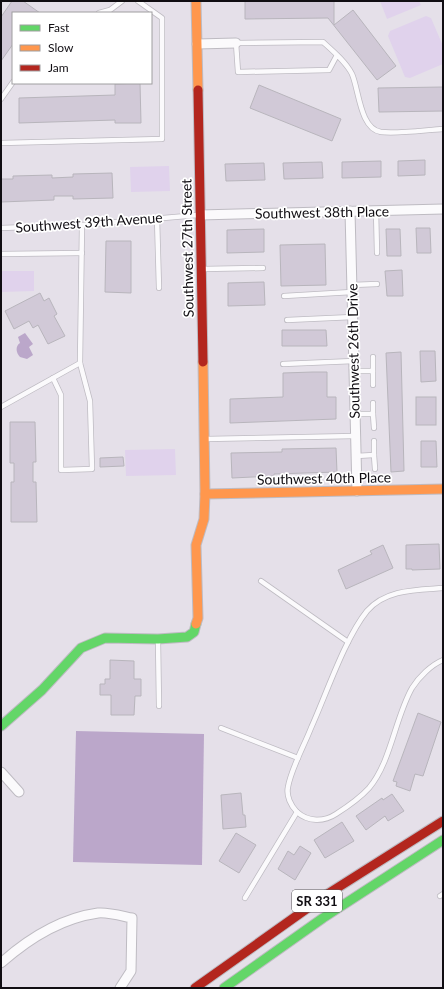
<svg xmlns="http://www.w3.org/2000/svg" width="444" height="989" font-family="Lato,sans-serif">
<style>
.green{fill:#e0d2ec}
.water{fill:#bba7ca}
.building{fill:#d1c9d7;stroke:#b8b5bc}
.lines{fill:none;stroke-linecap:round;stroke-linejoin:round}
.lane-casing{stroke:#bebbc2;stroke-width:6}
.street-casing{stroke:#bebbc2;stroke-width:11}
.fast-casing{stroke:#bebbc2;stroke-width:11}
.slow-casing{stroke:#bebbc2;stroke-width:11}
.jam-casing{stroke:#bebbc2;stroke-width:11}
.lane{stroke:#fbfafc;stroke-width:4.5}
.street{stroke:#fbfafc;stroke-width:9}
.fast{stroke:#63d668;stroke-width:9}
.slow{stroke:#ff974d;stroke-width:9}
.jam{stroke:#b3261e;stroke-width:9}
.labels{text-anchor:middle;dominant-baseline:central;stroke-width:3.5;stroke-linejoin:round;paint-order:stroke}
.shield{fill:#fff;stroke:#585659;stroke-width:1}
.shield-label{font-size:13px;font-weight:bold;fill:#100d12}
.street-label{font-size:14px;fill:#100d12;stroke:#fff}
</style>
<rect width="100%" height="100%" fill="#e5e0e9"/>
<g class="green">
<polygon points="380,1 419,1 421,5 387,19"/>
<polygon points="426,16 431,18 443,46 443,64 410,78 405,77 388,36 390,31"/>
<polygon points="169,166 170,191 131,192 130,167"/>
<polygon points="1,271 34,271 34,291 1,292"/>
<polygon points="175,449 176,475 126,476 125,450"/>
</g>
<g class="water">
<path d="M25,333L33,344L29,347L33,355L27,359L20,357C16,353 15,346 20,343L18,337Z"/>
<polygon points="76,731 204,734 202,865 73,862"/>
</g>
<g class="building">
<polygon points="12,1 23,1 40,13 13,13 13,44 1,61 1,17"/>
<polygon points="245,1 334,1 334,25 353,10 396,66 377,80 328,18 245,19"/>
<polygon points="140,83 141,123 115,123 115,120 19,123 19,98 115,95 115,84"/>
<polygon points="259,85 341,119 332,141 250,108"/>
<polygon points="443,87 443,111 379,112 378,88"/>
<polygon points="425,160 425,175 398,176 398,161"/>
<polygon points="381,161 381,177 342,178 342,162"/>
<polygon points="322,162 323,178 284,179 283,163"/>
<polygon points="264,163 265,180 226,181 225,164"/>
<polygon points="112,173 113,198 73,199 73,196 54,196 54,200 1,202 1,179 13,179 13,176 52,175 52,178 73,177 73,174"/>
<polygon points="416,228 430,228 431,253 417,253"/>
<polygon points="264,229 264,252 227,253 227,230"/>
<polygon points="386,229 400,229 401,256 387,256"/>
<polygon points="106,241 131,241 131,293 105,292"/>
<polygon points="325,244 326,285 281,286 280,245"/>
<polygon points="402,270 403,296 387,296 385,271"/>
<polygon points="264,282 265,305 228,306 228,283"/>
<polygon points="40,293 44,301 49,298 57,314 54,316 65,336 48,344 38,325 33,328 29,321 14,329 5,311"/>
<polygon points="282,330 326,330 327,346 282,346"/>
<polygon points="420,351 435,351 436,381 421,382"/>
<polygon points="401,352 404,471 391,472 386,353"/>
<polygon points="313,372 327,372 327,397 336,397 336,419 230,423 230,399 283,397 283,373"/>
<rect x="416" y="397" width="20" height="28"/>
<polygon points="10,422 35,422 36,462 33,462 33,482 36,482 37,522 11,522 11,482 14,482 14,463 10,463"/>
<polygon points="421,441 436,441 437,467 421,467"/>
<polygon points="336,448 337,472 274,474 274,476 232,478 231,453 282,452 282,449"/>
<polygon points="123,457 124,466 100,467 100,458"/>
<polygon points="439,544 440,569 412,570 412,569 406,569 406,545"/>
<polygon points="383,545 393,568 346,589 338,570 372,554 370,551"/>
<polygon points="110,660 134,661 134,679 141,679 141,696 135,696 134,715 111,715 111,695 100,695 100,684 105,684 105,679 110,679"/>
<polygon points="418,713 441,722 423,776 415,774 410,791 396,786 397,782 393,781"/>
<polygon points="241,793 243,815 245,815 246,827 223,829 221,795"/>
<polygon points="392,794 404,811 388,821 385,816 366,830 356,816 382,798 383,800"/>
<polygon points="342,822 354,841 325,858 314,840"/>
<polygon points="236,833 256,845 239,873 219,861"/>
<polygon points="300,846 311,853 295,880 278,869 288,851 294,855"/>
</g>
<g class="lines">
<g class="lane-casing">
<g id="lane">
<polyline points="99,13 110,10 122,1"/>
<path d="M337,55L329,70L238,72L236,43L323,42C333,51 346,62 352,74C359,90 360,129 381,132C397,134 426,130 443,129"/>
<polyline points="1,99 13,82"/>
<polyline points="1,143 162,139 162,18 138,1"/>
<polyline points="376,210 377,253"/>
<polyline points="157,218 159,288"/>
<polyline points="1,228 82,225 198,215"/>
<polyline points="1,254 82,253"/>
<polyline points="203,269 263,268"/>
<polyline points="352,285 377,284"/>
<polyline points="284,296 352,292"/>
<polyline points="287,320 353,317"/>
<polyline points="373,357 373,371"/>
<polyline points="283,364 354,361"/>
<polyline points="354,371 373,371 373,385"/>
<polyline points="53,378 61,395 61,470 92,469 90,401 80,363 82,225"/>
<polyline points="1,407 80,363"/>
<polyline points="355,414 373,414 373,403"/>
<polyline points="373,414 374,428"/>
<polyline points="206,439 355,436"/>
<polyline points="374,455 375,469"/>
<polyline points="356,456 374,455 374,441"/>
<polyline points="261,581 348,642"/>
<path d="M443,588C417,590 386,589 367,611C345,638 326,695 311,728C304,746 291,769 288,787C286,796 291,806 297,812C308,822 324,822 336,814C347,807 360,798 369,788C391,762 395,718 412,688C419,677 431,665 443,660"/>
<polyline points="158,640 159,706"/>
<polyline points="221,728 298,758"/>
<polyline points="440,896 443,894"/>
<polyline points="245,898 297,812"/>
</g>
</g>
<g class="street-casing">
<g id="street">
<polyline points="197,44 236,43"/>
<polyline points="350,211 357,491"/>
<polyline points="200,215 443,209"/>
<polyline points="1,772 19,792"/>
<path d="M1,963C28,939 62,918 98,913C108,912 122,916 132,918L131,971L120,988"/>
</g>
</g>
<g class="fast-casing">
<g id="fast">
<polyline points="1,726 42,690 81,648 105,638 158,639 187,637 194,632 196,624"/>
<polyline points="224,988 323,918 443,840"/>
</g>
</g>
<g class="slow-casing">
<g id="slow">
<polyline points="196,1 198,90"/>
<polyline points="205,494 443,489"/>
<polyline points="196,624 198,618 196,545 204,519 205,494 203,362"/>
</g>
</g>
<g class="jam-casing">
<g id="jam">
<polyline points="198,90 203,362"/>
<polyline points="195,988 326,895 443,821"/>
</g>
</g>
<use href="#lane" class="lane"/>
<use href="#street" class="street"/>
<use href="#fast" class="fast"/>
<use href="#slow" class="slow"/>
<use href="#jam" class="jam"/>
</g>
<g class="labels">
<rect class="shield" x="292" y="890" width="50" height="22" rx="3"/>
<g class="shield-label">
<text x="317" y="901">SR 331</text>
</g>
<g class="street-label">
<text transform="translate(322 212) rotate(-1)">Southwest 38th Place</text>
<text transform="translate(89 222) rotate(-4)">Southwest 39th Avenue</text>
<text transform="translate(187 248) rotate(-91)">Southwest 27th Street</text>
<text transform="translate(353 351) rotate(-91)">Southwest 26th Drive</text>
<text transform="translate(324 478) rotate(-1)">Southwest 40th Place</text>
</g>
</g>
<rect width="444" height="989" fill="none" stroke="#100d12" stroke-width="4"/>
<rect x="12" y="12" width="140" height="72" fill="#ffffff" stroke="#9f9ea0"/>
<rect x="20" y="25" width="20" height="6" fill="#63d668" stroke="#9f9ea0"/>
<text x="48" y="32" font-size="12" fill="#100d12">Fast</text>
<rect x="20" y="45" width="20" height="6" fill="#ff974d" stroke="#9f9ea0"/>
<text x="48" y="52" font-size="12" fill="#100d12">Slow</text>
<rect x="20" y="65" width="20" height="6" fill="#b3261e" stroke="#9f9ea0"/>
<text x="48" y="72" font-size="12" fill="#100d12">Jam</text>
</svg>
